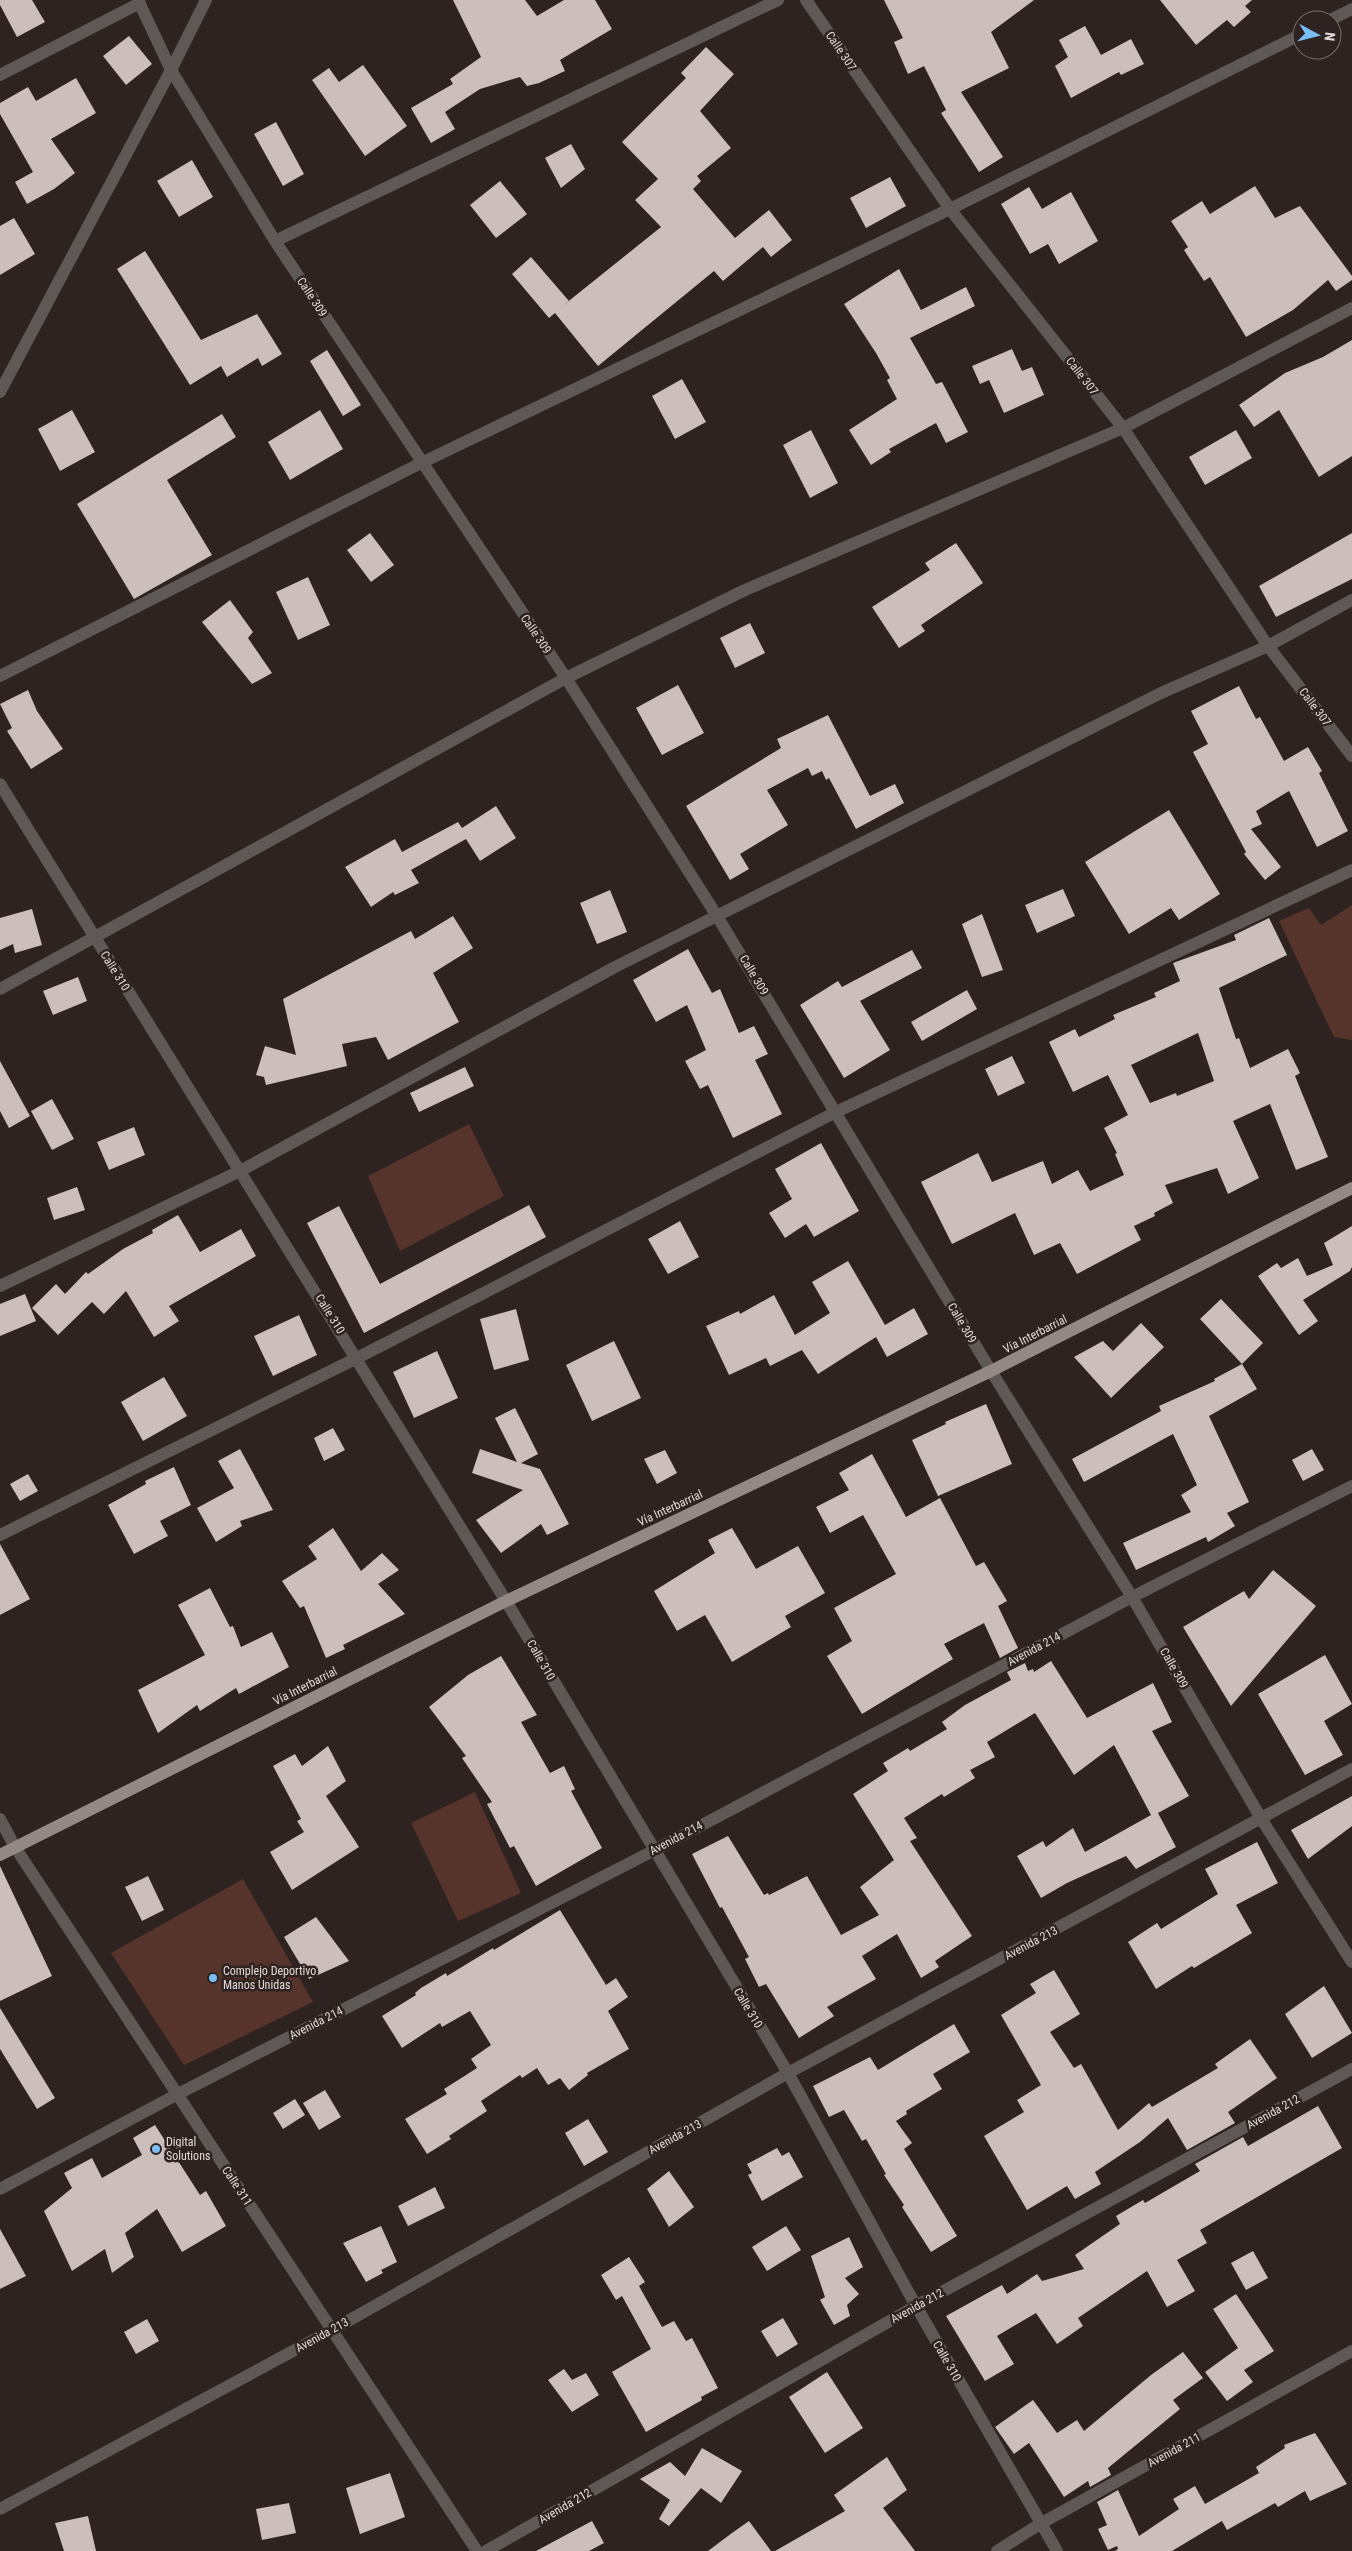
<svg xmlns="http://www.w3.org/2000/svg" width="1352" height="2551" font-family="'Roboto Condensed',sans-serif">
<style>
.green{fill:#56342b}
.building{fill:#ccbeba;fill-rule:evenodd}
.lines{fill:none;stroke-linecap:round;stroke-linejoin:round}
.minor{stroke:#5e5856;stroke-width:12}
.tertiary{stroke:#5e5856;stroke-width:12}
.primary{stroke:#958986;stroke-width:12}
.poi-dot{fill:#7abef8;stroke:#2e2320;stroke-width:2}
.labels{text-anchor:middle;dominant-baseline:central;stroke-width:5;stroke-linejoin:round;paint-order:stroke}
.street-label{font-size:12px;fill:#e2dad8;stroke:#2e2320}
.poi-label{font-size:12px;fill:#e2dad8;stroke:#2e2320;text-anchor:start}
</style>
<rect width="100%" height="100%" fill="#2e2320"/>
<g class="green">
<polygon points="1352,905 1352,1040 1334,1037 1279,921 1309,908 1321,925"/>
<polygon points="469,1124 504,1196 400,1251 368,1176"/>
<polygon points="475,1792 521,1893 458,1921 411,1823"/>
<polygon points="243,1879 313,2002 184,2065 111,1953"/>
</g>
<g class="building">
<polygon points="0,0 32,0 45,22 17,37 0,5"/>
<polygon points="453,0 525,0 537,16 564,0 595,0 612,29 560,60 565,71 539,83 527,86 520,77 480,89 445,112 455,129 431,143 411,108 453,84 450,79 481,57"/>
<polygon points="884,0 1034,0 991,32 1009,68 961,92 1003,157 979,172 941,113 946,110 924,66 908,74 894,42 903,38"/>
<polygon points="1160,0 1252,0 1245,6 1251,12 1234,27 1227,20 1196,45"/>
<polygon points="1085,26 1101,55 1131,39 1144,64 1121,75 1119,72 1071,98 1055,66 1068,57 1059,40"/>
<polygon points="129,36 152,64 126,85 103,56"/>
<polygon points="706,47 734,74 700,111 731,148 697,176 701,181 693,189 735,238 769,210 792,240 771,257 763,247 723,281 714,271 598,366 555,313 549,318 512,274 531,257 569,301 560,308 661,227 635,200 658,179 622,142 686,78 681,73"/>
<polygon points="363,65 407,126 365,156 312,80 329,68 339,82"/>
<polygon points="76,78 96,113 51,139 75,173 54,189 27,204 15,182 33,172 0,114 0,103 28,87 36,101"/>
<polygon points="276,122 304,174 283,186 254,134"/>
<polygon points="571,144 585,169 561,188 545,158"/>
<polygon points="192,160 213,197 179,217 157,181"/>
<polygon points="890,177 906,206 866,228 850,198"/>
<polygon points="500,181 527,214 496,238 470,205"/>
<polygon points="1255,186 1275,218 1300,206 1352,276 1352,280 1336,291 1328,280 1293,310 1246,337 1210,277 1204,281 1184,250 1188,247 1171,221 1202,201 1210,214"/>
<polygon points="1029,187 1042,209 1071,192 1098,241 1059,264 1048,244 1030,254 1001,204"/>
<polygon points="14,218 35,254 0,275 0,226"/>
<polygon points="145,251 201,340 257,314 282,354 262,366 258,358 227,377 221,366 190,385 117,269"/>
<polygon points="899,269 921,310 966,287 975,306 910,338 936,384 942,382 968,432 946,443 936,423 889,449 891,452 871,465 849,430 897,399 887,380 890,378 876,353 844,304"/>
<polygon points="1352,340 1352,456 1319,477 1279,410 1254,427 1239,405 1285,373 1323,357"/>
<polygon points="1012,349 1022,371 1032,367 1044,395 1004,413 989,380 980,384 972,366"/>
<polygon points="327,350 361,405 343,416 310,361"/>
<polygon points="682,379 706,422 675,439 652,396"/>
<polygon points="72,410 95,452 60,471 38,429"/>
<polygon points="320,410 343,449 290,480 268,442"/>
<polygon points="222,414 236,437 167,480 212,555 134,599 77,504"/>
<polygon points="811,430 838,483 810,498 783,445"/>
<polygon points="1236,430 1252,458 1205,485 1189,457"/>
<polygon points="370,533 394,565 371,582 347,550"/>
<polygon points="1352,533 1352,579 1276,617 1259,586"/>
<polygon points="956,543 983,583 921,625 925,631 899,648 872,607 930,570 925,563"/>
<polygon points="308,577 330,625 298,640 276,592"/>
<polygon points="230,600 253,632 248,638 272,673 252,684 202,622"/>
<polygon points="750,623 765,653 735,668 720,638"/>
<polygon points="678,685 704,733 662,755 636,708"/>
<polygon points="1239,686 1256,719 1260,717 1284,761 1308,747 1322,771 1319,773 1348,831 1317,847 1289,791 1256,811 1262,824 1251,829 1281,867 1265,880 1244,854 1246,852 1193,752 1208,744 1191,711"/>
<polygon points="28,690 37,711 63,749 31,769 7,731 12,728 0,704"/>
<polygon points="828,715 870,796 895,784 904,803 856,829 829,778 826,780 822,771 812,776 808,768 767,790 788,825 740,854 749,869 730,880 686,806 781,748 777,739"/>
<polygon points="496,806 516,838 480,861 466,839 411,870 419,883 395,895 393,892 371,907 345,867 395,839 402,852 458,822 462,828"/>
<polygon points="1169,810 1220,894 1179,920 1171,908 1129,934 1085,862"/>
<polygon points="1063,889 1075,916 1037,933 1025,905"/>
<polygon points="610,890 627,932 597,944 580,903"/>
<polygon points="32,909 42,945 15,953 13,944 0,950 0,918"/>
<polygon points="982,914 1003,970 982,977 962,924"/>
<polygon points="453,916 473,948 433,973 459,1022 388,1060 376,1037 342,1044 347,1066 266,1085 264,1077 256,1075 265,1046 296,1055 283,999 411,931 415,939"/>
<path d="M1269,918L1287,955L1219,988L1236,1039L1239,1038L1250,1068L1288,1049L1300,1073L1295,1076L1328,1157L1296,1170L1270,1104L1233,1121L1259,1178L1228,1194L1217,1168L1165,1185L1173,1203L1154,1213L1155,1216L1134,1226L1141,1240L1077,1274L1060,1243L1034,1255L1015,1213L952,1244L921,1182L978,1153L992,1182L1043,1161L1052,1184L1078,1170L1090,1191L1124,1175L1115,1154L1117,1153L1104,1128L1128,1115L1108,1075L1073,1092L1049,1042L1075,1029L1079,1037L1115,1019L1113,1015L1156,997L1154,993L1180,981L1173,963L1236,940L1234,935ZM1198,1033L1214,1081L1177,1096L1176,1093L1150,1103L1131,1065Z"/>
<polygon points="688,949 712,993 720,989 739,1033 754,1026 768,1054 755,1060 782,1114 733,1138 708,1085 700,1089 685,1061 706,1050 687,1005 656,1022 633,980"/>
<polygon points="912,950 922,968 860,1001 890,1050 844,1078 800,1005 838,981 842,987"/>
<polygon points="78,977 87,1001 53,1015 43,991"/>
<polygon points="967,990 977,1009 922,1041 911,1022"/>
<polygon points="1012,1056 1025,1083 998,1096 985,1069"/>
<polygon points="0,1061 30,1116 9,1128 0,1111"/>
<polygon points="465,1067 474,1086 419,1112 410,1093"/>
<polygon points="52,1099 74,1139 52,1150 31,1111"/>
<polygon points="134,1127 145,1155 109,1170 97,1142"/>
<polygon points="821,1143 859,1211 814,1237 806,1224 785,1238 769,1213 792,1199 775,1169"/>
<polygon points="77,1187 85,1210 54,1220 47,1198"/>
<polygon points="529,1205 546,1237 364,1333 307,1223 339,1206 380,1284"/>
<polygon points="178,1215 200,1252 241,1229 256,1256 169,1306 179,1321 154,1337 126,1291 104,1314 92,1302 58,1335 32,1308 56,1284 65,1294 86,1272 88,1274 123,1249 153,1233 152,1230"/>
<polygon points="680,1221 699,1257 668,1274 648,1239"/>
<polygon points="1352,1226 1352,1267 1350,1271 1303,1300 1318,1321 1299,1335 1258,1276 1277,1263 1281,1268 1298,1258 1307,1276 1333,1265 1324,1243"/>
<polygon points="848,1261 885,1325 914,1308 928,1334 887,1357 876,1337 818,1374 802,1350 770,1366 766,1358 729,1375 706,1326 739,1311 740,1314 774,1295 795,1335 830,1313 812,1282"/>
<polygon points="25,1294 36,1321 0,1336 0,1304"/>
<polygon points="1221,1299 1263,1343 1242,1364 1200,1319"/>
<polygon points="516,1309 529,1360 494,1370 480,1319"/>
<polygon points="299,1315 317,1355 273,1376 254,1336"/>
<polygon points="1141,1323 1164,1347 1111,1398 1074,1357 1103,1341 1113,1351"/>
<polygon points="614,1341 641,1398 592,1421 566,1365"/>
<polygon points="437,1351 458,1398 414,1418 393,1372"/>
<polygon points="1242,1364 1257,1389 1209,1416 1249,1502 1227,1513 1235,1526 1208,1542 1206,1537 1136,1570 1123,1543 1191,1512 1181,1495 1197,1485 1173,1434 1084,1482 1072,1459 1161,1411 1159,1406 1215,1381 1214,1379"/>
<polygon points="164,1377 187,1416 143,1441 121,1402"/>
<polygon points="986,1404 1012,1464 938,1496 912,1440 946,1424 945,1422"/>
<polygon points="515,1408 538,1454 521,1463 540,1469 569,1524 547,1535 541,1524 501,1553 476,1520 523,1490 472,1473 480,1449 517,1462 495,1418"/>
<polygon points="333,1428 345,1450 324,1461 314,1438"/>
<polygon points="240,1449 273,1510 240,1521 242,1526 216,1542 197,1508 234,1488 218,1461"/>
<polygon points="1312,1449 1324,1470 1303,1481 1292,1460"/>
<polygon points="665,1450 677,1473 657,1484 644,1459"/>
<polygon points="872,1454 906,1517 940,1498 976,1566 984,1562 1007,1601 998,1606 1018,1648 1000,1658 984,1623 944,1644 953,1659 862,1714 827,1656 852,1641 834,1608 896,1574 863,1515 830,1533 816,1507 849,1490 839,1473"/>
<polygon points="174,1467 191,1505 160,1521 168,1536 134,1554 108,1505 146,1484 145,1481"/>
<polygon points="28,1474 38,1491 20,1501 10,1484"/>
<polygon points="333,1528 361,1571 382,1553 399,1570 378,1584 405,1614 343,1645 345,1649 326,1658 304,1606 300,1608 282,1581 317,1559 308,1546"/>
<polygon points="732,1528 756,1569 798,1546 825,1593 785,1616 791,1627 732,1662 705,1615 677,1631 654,1591 715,1553 708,1540"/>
<polygon points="0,1544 30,1599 0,1615"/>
<polygon points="1273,1570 1316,1606 1231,1706 1183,1627 1244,1591 1249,1599"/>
<polygon points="210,1588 230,1627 233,1626 241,1647 272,1632 289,1667 239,1694 236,1688 200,1711 197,1705 158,1733 138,1690 205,1655 178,1605"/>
<polygon points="1325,1655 1352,1704 1324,1721 1343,1755 1305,1775 1258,1694"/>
<polygon points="501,1656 537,1715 521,1722 550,1773 564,1766 575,1789 571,1791 602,1848 536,1886 514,1846 510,1848 487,1804 492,1802 462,1758 466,1756 429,1707 468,1675"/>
<polygon points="1051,1661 1087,1718 1153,1683 1172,1722 1152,1731 1189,1796 1158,1813 1176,1847 1136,1869 1126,1856 1067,1883 1041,1898 1017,1856 1043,1841 1046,1847 1073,1828 1085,1852 1151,1815 1114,1745 1074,1775 1035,1713 987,1742 995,1757 970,1770 975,1778 944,1797 942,1794 904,1818 917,1838 910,1841 972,1936 935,1961 939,1967 921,1978 897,1934 862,1956 876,1979 827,2007 834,2016 799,2038 766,1984 759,1987 745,1959 749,1957 722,1907 720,1908 692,1854 728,1836 764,1895 768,1893 769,1895 807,1876 841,1935 879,1915 860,1887 894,1860 853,1794 888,1771 883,1763 908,1748 910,1751 947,1729 942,1722 965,1705 1011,1680 1007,1672 1025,1663 1028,1671 1033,1669 1034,1672"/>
<polygon points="328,1746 346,1781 326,1796 359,1847 292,1890 270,1852 304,1832 297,1821 301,1819 273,1766 295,1754 302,1766"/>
<polygon points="1352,1796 1352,1826 1308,1859 1291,1830"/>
<polygon points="1257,1842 1278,1883 1236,1905 1252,1933 1194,1968 1192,1966 1156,1989 1128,1942 1157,1923 1161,1929 1218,1894 1205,1869"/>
<polygon points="0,1866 52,1976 0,2001"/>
<polygon points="148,1876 164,1910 142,1921 125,1887"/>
<polygon points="560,1910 606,1985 616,1978 628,1997 608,2011 629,2049 587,2073 588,2075 569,2090 560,2078 548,2085 537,2068 522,2078 520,2075 481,2101 487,2111 449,2136 451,2139 427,2154 405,2119 447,2094 444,2089 477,2068 471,2059 491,2045 470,2011 442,2027 440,2023 402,2048 382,2016 416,1995 415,1993 421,1988 446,1973 447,1976 493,1948 494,1950"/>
<polygon points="316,1917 349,1961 309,1979 284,1937"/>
<polygon points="1054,1970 1080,2014 1050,2032 1074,2068 1081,2064 1118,2130 1149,2103 1152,2107 1218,2068 1215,2064 1250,2039 1277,2078 1228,2112 1235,2123 1187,2150 1168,2118 1140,2142 1095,2172 1101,2184 1075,2199 1067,2186 1027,2210 984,2136 1024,2112 1017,2100 1041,2085 1001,2015 1036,1993 1030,1984"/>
<polygon points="1324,1986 1352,2033 1312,2058 1285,2014"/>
<polygon points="0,2008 55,2098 37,2109 0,2049"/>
<polygon points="954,2024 970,2052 933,2074 942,2089 906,2111 907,2114 896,2121 912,2143 904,2149 957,2236 931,2252 902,2207 904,2205 884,2175 886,2174 866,2139 862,2141 844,2110 829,2117 813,2086 870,2057 878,2070"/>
<polygon points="325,2090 341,2117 319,2130 303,2103"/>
<polygon points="295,2099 305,2115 283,2129 273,2113"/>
<polygon points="1318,2106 1342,2148 1200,2230 1207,2243 1177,2260 1195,2291 1167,2307 1147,2271 1078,2318 1083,2326 1057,2344 1036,2313 997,2336 1014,2364 985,2381 946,2316 1002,2285 1007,2294 1037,2274 1042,2281 1084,2269 1075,2255 1120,2224 1116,2216 1143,2200 1145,2203 1200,2171 1195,2164 1243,2137 1248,2146"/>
<polygon points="588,2119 608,2152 584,2166 565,2133"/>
<polygon points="155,2125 200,2195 206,2191 226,2226 182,2252 157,2209 125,2233 134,2257 112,2273 105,2249 72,2271 44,2211 72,2188 64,2173 92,2158 102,2178 142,2155 133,2138"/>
<polygon points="777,2148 782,2156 789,2152 803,2177 762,2201 748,2175 752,2173 747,2164"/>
<polygon points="669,2171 694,2207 669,2227 647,2189"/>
<polygon points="435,2187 445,2208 408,2226 398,2206"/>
<polygon points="381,2226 397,2262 381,2270 383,2273 366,2282 343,2243"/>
<polygon points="786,2226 801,2250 767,2271 752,2247"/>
<polygon points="0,2229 26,2276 0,2289"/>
<polygon points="849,2237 863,2267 845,2278 859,2294 847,2305 850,2316 834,2325 820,2300 825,2297 811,2256"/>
<polygon points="1253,2251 1268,2278 1246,2290 1231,2263"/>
<polygon points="629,2257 645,2282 639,2286 662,2327 674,2321 686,2341 692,2338 718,2388 701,2397 702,2400 646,2432 612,2372 651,2349 622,2296 616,2300 601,2275"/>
<polygon points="1236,2294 1274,2351 1244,2370 1253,2382 1227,2401 1205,2372 1238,2348 1213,2309"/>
<polygon points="783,2318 798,2344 777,2357 761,2331"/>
<polygon points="147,2319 159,2341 136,2354 124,2332"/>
<polygon points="1183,2352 1203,2378 1173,2400 1180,2409 1108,2468 1111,2475 1090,2487 1088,2481 1064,2497 1029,2443 1014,2454 995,2427 1033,2400 1057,2433 1077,2420 1084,2431 1151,2375"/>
<polygon points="564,2369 572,2380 586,2373 599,2395 572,2412 548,2380"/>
<polygon points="827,2372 863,2428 825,2453 789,2397"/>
<polygon points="1315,2433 1347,2484 1310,2501 1305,2491 1278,2507 1275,2503 1227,2530 1222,2521 1172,2551 1115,2551 1118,2549 1117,2546 1108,2550 1098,2529 1107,2525 1097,2502 1118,2490 1139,2536 1179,2509 1173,2499 1195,2486 1205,2504 1259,2473 1256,2467 1285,2448 1284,2445"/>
<polygon points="702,2448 742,2471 721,2503 701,2488 669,2526 659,2519 670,2500 640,2479 670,2462 685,2476"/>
<polygon points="887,2457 907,2490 883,2508 915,2551 775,2551 845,2511 834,2495"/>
<polygon points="390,2473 405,2517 360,2534 346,2488"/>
<polygon points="289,2503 296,2533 262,2540 256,2509"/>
<polygon points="88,2516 96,2551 64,2551 55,2523"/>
<polygon points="592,2521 604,2543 589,2551 536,2551"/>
<polygon points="749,2521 771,2551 708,2551 732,2533"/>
</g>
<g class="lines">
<g class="minor">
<polyline points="1330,20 1352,9"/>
<polyline points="0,75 140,3"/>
<polyline points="275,241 778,0"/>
<polyline points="0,392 171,70 206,0"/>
<polyline points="0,676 421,463 950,209 1302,34"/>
<polyline points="0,784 506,1601 788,2073 916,2306 1057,2551"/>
<polyline points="0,989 566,678 745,590 1123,428 1352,308"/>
<polyline points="0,1286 240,1171 615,967 1161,693 1268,646 1352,600"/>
<polyline points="0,1535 357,1358 836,1112 1352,870"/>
<polyline points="0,2189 176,2095 653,1851 1132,1597 1352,1486"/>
<polyline points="0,2509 332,2330 788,2073 1352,1769"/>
<polyline points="486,2551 916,2306 1352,2069"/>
<polyline points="997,2551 1040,2524 1352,2351"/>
</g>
<g class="tertiary">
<polyline points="138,0 171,70 275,241 566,678 717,916 991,1371 1132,1597 1262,1820 1352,1962"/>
<polyline points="806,0 950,209 1123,428 1268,646 1352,756"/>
<polyline points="0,1819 15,1847 477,2551"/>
</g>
<polyline class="primary" points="0,1855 506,1601 991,1371 1352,1188"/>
</g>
<g class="poi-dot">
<circle cx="213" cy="1978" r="5"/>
<circle cx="156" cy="2149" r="5"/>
</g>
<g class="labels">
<g class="street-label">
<text transform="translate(841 51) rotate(56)">Calle 307</text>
<text transform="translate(312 297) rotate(57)">Calle 309</text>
<text transform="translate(1082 376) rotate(52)">Calle 307</text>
<text transform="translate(536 634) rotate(56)">Calle 309</text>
<text transform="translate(1315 707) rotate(53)">Calle 307</text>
<text transform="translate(115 971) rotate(58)">Calle 310</text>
<text transform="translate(754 975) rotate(59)">Calle 309</text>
<text transform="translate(330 1314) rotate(58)">Calle 310</text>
<text transform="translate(962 1323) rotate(59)">Calle 309</text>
<text transform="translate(1035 1334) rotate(-27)">Vía Interbarrial</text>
<text transform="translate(670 1508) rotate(-25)">Vía Interbarrial</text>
<text transform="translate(1034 1649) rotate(-28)">Avenida 214</text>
<text transform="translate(541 1660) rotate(60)">Calle 310</text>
<text transform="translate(1174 1668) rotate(60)">Calle 309</text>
<text transform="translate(305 1686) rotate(-27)">Vía Interbarrial</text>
<text transform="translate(676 1838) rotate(-28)">Avenida 214</text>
<text transform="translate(1031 1943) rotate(-28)">Avenida 213</text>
<text transform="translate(748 2008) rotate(59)">Calle 310</text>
<text transform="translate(316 2023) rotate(-27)">Avenida 214</text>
<text transform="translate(1273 2112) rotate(-29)">Avenida 212</text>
<text transform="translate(675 2137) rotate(-29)">Avenida 213</text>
<text transform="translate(237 2186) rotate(57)">Calle 311</text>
<text transform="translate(917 2306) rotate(-29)">Avenida 212</text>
<text transform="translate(322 2335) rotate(-29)">Avenida 213</text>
<text transform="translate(947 2361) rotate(60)">Calle 310</text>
<text transform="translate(1174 2450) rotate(-29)">Avenida 211</text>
<text transform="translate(565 2506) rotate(-30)">Avenida 212</text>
</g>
<g class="poi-label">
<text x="223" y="1971">Complejo Deportivo<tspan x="223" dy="14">Manos Unidas</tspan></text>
<text x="166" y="2142">Digital<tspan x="166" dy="14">Solutions</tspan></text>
</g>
</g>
<g transform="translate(1317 35) rotate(97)"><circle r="24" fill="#2e2320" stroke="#766c6a"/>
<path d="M0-4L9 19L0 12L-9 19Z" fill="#7abef8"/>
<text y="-8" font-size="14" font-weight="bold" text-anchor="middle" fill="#e2dad8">N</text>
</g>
</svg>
